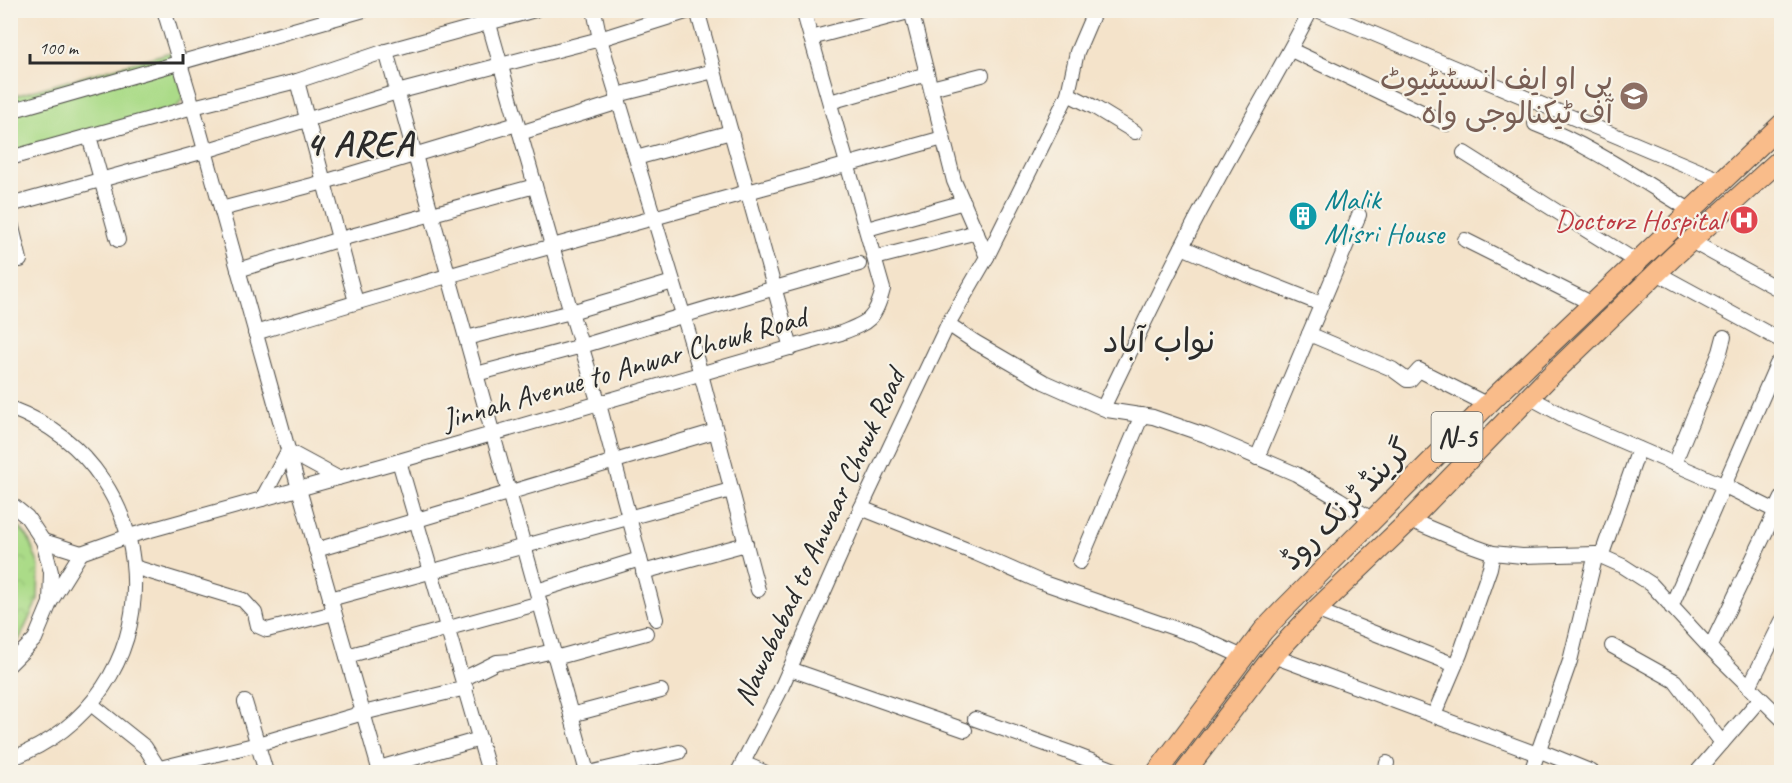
<svg xmlns="http://www.w3.org/2000/svg" width="1792" height="783" font-family="Caveat,'Playpen Sans Arabic',sans-serif">
<style>
.green{fill:#abdb88;stroke:#6b835a;stroke-width:1.5}
.park{fill:url(#park-crowns);stroke:#6b835a;stroke-width:1.5}
.lines{fill:none;stroke-linecap:round;stroke-linejoin:round}
.minor-casing{stroke:#494743;stroke-width:16}
.highway-casing{stroke:#494743;stroke-width:22}
.minor{stroke:#fff;stroke-width:14}
.highway{stroke:#f9bc8a;stroke-width:20}
.labels{text-anchor:middle;dominant-baseline:central;stroke-width:4.5;stroke-linejoin:round;paint-order:stroke}
.shield{fill:#f7f3e8;stroke:#686764;stroke-width:1.5}
.shield-label{font-size:28px;font-weight:bold;fill:#2b2b2b}
.education-label{font-size:30px;fill:#785e54;stroke:#f7f3e8;text-anchor:end}
.culture-label{font-size:30px;fill:#0d838f;stroke:#f7f3e8;text-anchor:start}
.health-label{font-size:30px;fill:#be3a42;stroke:#f7f3e8;text-anchor:end}
.street-label{font-size:30px;fill:#2b2b2b;stroke:#f7f3e8}
.quarter-label{font-size:33px;fill:#2b2b2b;stroke:#f7f3e8}
.district-label{font-size:36px;font-weight:bold;letter-spacing:1.5px;fill:#2b2b2b;stroke:#f7f3e8}
</style>
<defs>
<pattern id="park-crowns" width="20" height="18" patternUnits="userSpaceOnUse" patternTransform="scale(1.5)"><rect width="20" height="18" fill="#abdb88"/><path d="M2 6a3 3 0 1 1 6 0M12 15a3 3 0 1 1 6 0" fill="none" stroke="#93bc76"/></pattern>
</defs>
<rect width="100%" height="100%" fill="#f7f3e8"/>
<filter id="ink" filterUnits="userSpaceOnUse"><feTurbulence type="fractalNoise" baseFrequency=".0167" numOctaves="2"/><feDisplacementMap in="SourceGraphic" scale="12" xChannelSelector="R" yChannelSelector="G"/><feConvolveMatrix kernelMatrix="1 2 1 2 8 2 1 2 1" color-interpolation-filters="sRGB"/></filter>
<filter id="wash" filterUnits="userSpaceOnUse"><feTurbulence type="fractalNoise" baseFrequency=".008" numOctaves="4" result="noise"/><feDisplacementMap in="SourceGraphic" scale="24" xChannelSelector="R" yChannelSelector="G"/><feGaussianBlur stdDeviation="1.35" result="paint"/><feColorMatrix in="noise" values="0 0 0 0 0 0 0 0 0 0 0 0 0 0 0 0 0 1.4 0 .05"/><feComposite in="paint" operator="in"/></filter>
<g filter="url(#wash)">
<rect width="100%" height="100%" fill="#f4e3ca"/>
<polygon class="green" points="171,52 184,97 177,107 11,153 11,97"/>
<polygon class="park" points="10,516 28,537 39,566 38,599 19,640 11,647"/>
</g>
<g filter="url(#ink)">
<g class="lines">
<g class="minor-casing">
<g id="minor">
<polyline points="164,10 193,107 299,489 380,772"/>
<polyline points="485,10 571,312 599,404 656,619"/>
<polyline points="594,10 600,39 701,374 758,590"/>
<polyline points="697,10 791,348"/>
<polyline points="911,10 954,181 987,257 948,324 975,342 1044,382 1107,410 1153,417 1205,435 1296,474 1339,499 1373,520"/>
<polyline points="1317,10 1721,180"/>
<polyline points="811,38 916,10"/>
<polyline points="1291,50 1447,124"/>
<polyline points="386,51 587,772"/>
<polyline points="297,81 356,302"/>
<polyline points="931,88 982,75"/>
<polyline points="1068,94 1094,107 1135,132"/>
<polyline points="617,95 714,71"/>
<polyline points="830,102 927,74"/>
<polyline points="10,111 364,10"/>
<path d="M1535,124C1590,145 1640,180 1690,210"/>
<polyline points="520,133 619,102"/>
<polyline points="89,136 118,240"/>
<polyline points="1464,153 1637,262"/>
<polyline points="10,158 193,107 297,81 386,51 535,10"/>
<polyline points="636,158 731,132"/>
<polyline points="10,205 205,151 397,92 600,39 692,10"/>
<polyline points="221,209 324,182 517,124"/>
<polyline points="10,219 20,260"/>
<polyline points="867,229 964,202"/>
<polyline points="1465,240 1593,304"/>
<polyline points="1691,241 1782,291"/>
<polyline points="1182,247 1230,268 1321,304"/>
<polyline points="987,257 1068,94 1077,52 1095,10"/>
<polyline points="875,258 977,232"/>
<polyline points="238,270 340,239 535,186"/>
<polyline points="1657,273 1782,341"/>
<path d="M255,333C483,263 714,202 943,138"/>
<polyline points="1309,334 1392,369 1407,380 1410,380 1419,370 1488,405"/>
<polyline points="466,338 571,312 673,282"/>
<polyline points="476,374 582,346 775,288 859,264"/>
<polyline points="1529,397 1570,419 1723,485 1782,514"/>
<path d="M10,408C175,470 176,698 10,759"/>
<path d="M1103,408C1137,338 1170,267 1207,199C1241,135 1278,74 1311,10"/>
<polyline points="1257,458 1359,215"/>
<polyline points="399,461 489,772"/>
<polyline points="1674,464 1720,352 1724,337"/>
<polyline points="262,499 288,451 338,478"/>
<polyline points="10,503 27,517 43,541 51,572 50,603 35,639 10,664"/>
<polyline points="861,508 975,553 1041,582 1197,636 1243,657"/>
<polyline points="1410,520 1465,543 1493,553 1522,556 1596,554 1623,566 1651,584 1710,648 1782,719"/>
<polyline points="43,541 81,553"/>
<polyline points="316,550 716,431"/>
<path d="M81,553L129,536L399,461L841,333C869,322 875,320 883,289L803,10"/>
<polyline points="1601,557 1639,449"/>
<polyline points="1080,562 1142,415"/>
<polyline points="134,567 243,600 255,613 258,626 267,630 334,613"/>
<polyline points="643,572 746,544"/>
<polyline points="537,591 640,559"/>
<polyline points="330,599 731,490"/>
<polyline points="51,601 81,553"/>
<polyline points="1671,607 1777,364"/>
<polyline points="1316,610 1455,665"/>
<polyline points="1612,646 1675,681 1722,743"/>
<polyline points="1710,648 1782,498"/>
<polyline points="347,656 540,603"/>
<polyline points="1273,656 1537,754"/>
<polyline points="555,658 646,633"/>
<polyline points="790,669 965,730"/>
<polyline points="463,679 497,662 511,661 553,651"/>
<polyline points="1749,687 1782,621"/>
<polyline points="245,702 266,772"/>
<polyline points="91,704 145,747 161,772"/>
<polyline points="571,715 661,691"/>
<polyline points="1434,715 1460,654 1490,568 1493,553"/>
<polyline points="975,719 1068,752 1120,772"/>
<polyline points="1538,750 1592,772"/>
<polyline points="743,763 764,772"/>
<polyline points="160,768 258,744 363,713 466,688"/>
<polyline points="379,768 480,739"/>
<polyline points="593,772 679,752"/>
<polyline points="738,772 779,693 861,508 948,324"/>
<polyline points="1385,772 1387,763"/>
<polyline points="1531,772 1570,661 1596,554"/>
<polyline points="1697,772 1760,699"/>
</g>
</g>
<g class="highway-casing">
<g id="highway">
<polyline points="1157,772 1263,631 1284,609 1497,395 1782,124"/>
<polyline points="1185,772 1273,656 1316,610 1410,520 1546,380 1674,256 1782,158"/>
</g>
</g>
<use href="#minor" class="minor"/>
<use href="#highway" class="highway"/>
</g>
</g>
<defs>
<g id="university-disc" transform="scale(1.5)"><circle r="9.5" fill="#8d6e63" stroke="#f7f3e8"/><path d="M0-5L7-2L0 1L-7-2ZM-4 1L0 2.5L4 1V4Q0 6-4 4Z" fill="#fff"/></g>
<g id="building-disc" transform="scale(1.5)"><circle r="9.5" fill="#0f9aa8" stroke="#f7f3e8"/><path d="M-4-6H4V6H1V3H-1V6H-4ZM-2.5-4.3h1.7v1.8h-1.7ZM.8-4.3h1.7v1.8H.8ZM-2.5-1h1.7V.8h-1.7ZM.8-1h1.7V.8H.8Z" fill="#fff"/></g>
<g id="hospital-disc" transform="scale(1.5)"><circle r="9.5" fill="#e0444e" stroke="#f7f3e8"/><path d="M-5-5h3v3.5h4V-5h3V5h-3V1.5h-4V5h-3Z" fill="#fff"/></g>
</defs>
<g fill-rule="evenodd">
<use href="#university-disc" x="1634" y="96"/>
<use href="#building-disc" x="1303" y="216"/>
<use href="#hospital-disc" x="1744" y="220"/>
</g>
<g class="labels">
<rect class="shield" x="1431.5" y="412" width="51" height="50" rx="4.5"/>
<g class="shield-label">
<text x="1457" y="437">N-5</text>
</g>
<g class="education-label">
<text x="1613" y="79">پی او ایف انسٹیٹیوٹ<tspan x="1613" dy="34">آف ٹیکنالوجی واہ</tspan></text>
</g>
<g class="culture-label">
<text x="1324" y="199">Malik<tspan x="1324" dy="34">Misri House</tspan></text>
</g>
<g class="health-label">
<text x="1723" y="220">Doctorz Hospital</text>
</g>
<g class="street-label">
<text transform="translate(624 368) rotate(-16)">Jinnah Avenue to Anwar Chowk Road</text>
<text transform="translate(1346 504) rotate(-45)">گرینڈ ٹرنک روڈ</text>
<text transform="translate(819 537) rotate(-65)">Nawababad to Anwaar Chowk Road</text>
</g>
<g class="quarter-label">
<text x="1159" y="341">نواب آباد</text>
</g>
<g class="district-label">
<text x="360" y="144">4 AREA</text>
</g>
</g>
<rect width="1792" height="783" fill="none" stroke="#f7f3e8" stroke-width="36"/>
<path d="M30 54v9h153v-9" fill="none" stroke="#2b2b2b" stroke-width="3"/>
<text x="39" y="54" font-size="18" fill="#2b2b2b" stroke="#f7f3e8" stroke-width="4.5" paint-order="stroke">100 m</text>
</svg>
